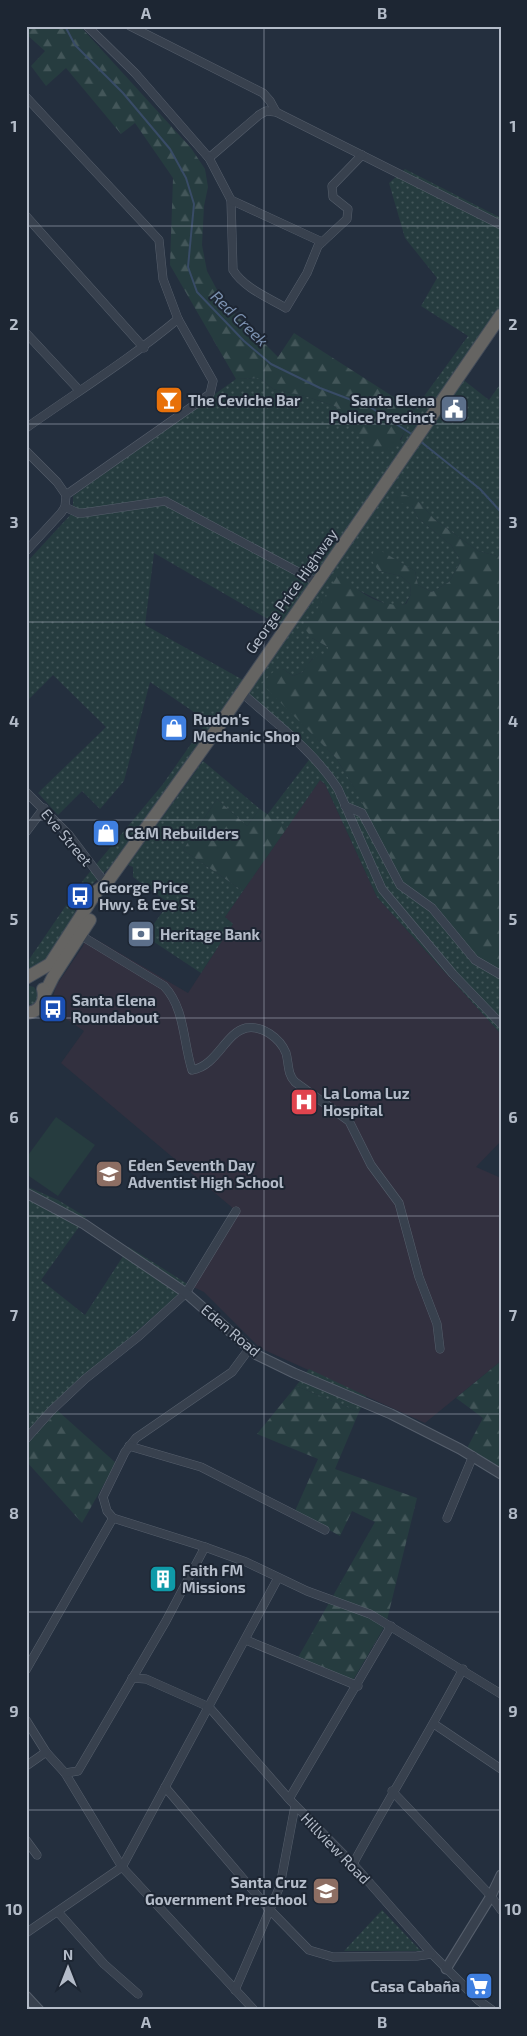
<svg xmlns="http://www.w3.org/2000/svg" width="527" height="2036" font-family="'Exo 2',sans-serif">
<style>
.medical{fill:#32303f}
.grass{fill:url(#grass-dots)}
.forest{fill:url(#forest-firs)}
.pitch{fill:#263c3f}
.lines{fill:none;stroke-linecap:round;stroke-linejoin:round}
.stream{stroke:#394c67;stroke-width:2}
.minor-casing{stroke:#565f6c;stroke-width:9}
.tertiary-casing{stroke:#565f6c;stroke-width:11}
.trunk-casing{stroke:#434c59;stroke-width:14}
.minor{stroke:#38414e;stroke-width:8}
.tertiary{stroke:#38414e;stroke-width:9}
.trunk{stroke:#656462;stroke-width:12}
.grid{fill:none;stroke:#b4bcc9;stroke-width:1;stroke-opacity:0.55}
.labels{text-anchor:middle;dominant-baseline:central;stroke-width:4;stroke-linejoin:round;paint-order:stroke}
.poi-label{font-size:15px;font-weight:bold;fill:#b4bcc9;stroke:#1d2633;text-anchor:start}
.street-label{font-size:15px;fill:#b4bcc9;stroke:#1d2633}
.water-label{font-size:16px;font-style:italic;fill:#7c92b1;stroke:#1d2633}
.neatline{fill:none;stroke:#b4bcc9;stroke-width:2}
.grid-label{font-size:16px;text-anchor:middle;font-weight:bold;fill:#b4bcc9}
</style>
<defs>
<pattern id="grass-dots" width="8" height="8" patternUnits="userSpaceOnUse" patternTransform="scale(1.25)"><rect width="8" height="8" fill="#263c3f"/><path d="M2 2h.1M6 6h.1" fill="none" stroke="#435659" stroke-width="1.8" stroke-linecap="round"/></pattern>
<pattern id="forest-firs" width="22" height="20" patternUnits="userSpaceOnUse" patternTransform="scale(1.25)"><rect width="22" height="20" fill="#263c3f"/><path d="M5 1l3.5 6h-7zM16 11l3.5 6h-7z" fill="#435659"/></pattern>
</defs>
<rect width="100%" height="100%" fill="#242f3e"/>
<polygon class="medical" points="320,780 325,784 377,897 501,1034 501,1141 476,1167 501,1178 501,1361 425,1423 260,1348 204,1292 189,1285 235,1210 61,1063 84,1031 50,1008 56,986 83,946 87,934 188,993 233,924 225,917"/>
<g class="grass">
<polygon points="405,169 501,218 501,308 280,626 154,553 145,625 243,680 117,860 84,892 76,906 74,918 51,956 26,972 26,964 84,879 163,784 207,721 150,682 124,781 100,809 82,791 58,815 38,793 106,727 53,675 26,702 26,563 73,512 73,496 236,379 260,378 273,389 305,396 337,407 344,415 401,440 414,410 468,336 421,306 437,278 405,238 389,183"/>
<polygon points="461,378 489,400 501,383 501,557 478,551 434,519 419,502 412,505 418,518 451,545 461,561 449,582 432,592 418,585 415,571 377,549 379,571 401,576 410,584 411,594 405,604 392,607 358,590 312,638 328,647 328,654 312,659 303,672 293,676 283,669 263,684 336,758 424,900 501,972 501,1034 377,897 325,784 320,780 287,828 267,815 312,756 245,697"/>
<polygon points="203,761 260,809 247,826 217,799 183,850 243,891 225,917 233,924 201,973 145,936 169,903 133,877 133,867 128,865"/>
<polygon points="26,985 34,987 38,993 38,999 33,1004 26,1005"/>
<polygon points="26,1186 58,1200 86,1217 41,1280 85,1315 129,1247 189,1285 53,1406 58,1411 26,1446"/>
<polygon points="309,1369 366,1396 359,1412 296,1386"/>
<polygon points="382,1910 421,1951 344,1951"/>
</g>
<g class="forest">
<path d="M26,26H80L191,148L205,169L208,187L204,206L202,245L207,271L224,303L278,357L294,333L414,410C406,428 402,447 380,452L364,441L337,407L305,396L273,389L260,378L236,379L170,265L173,178L135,123L121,134L66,68L46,86L31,66L45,51L26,34Z"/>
<path d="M397,494L406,495L419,502L434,519L478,551L501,557V972L480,960L424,900L402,881L355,789L336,758L262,684L274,671L283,669L293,676L303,672C310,661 314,654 328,654V647L312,638L305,629L338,575C358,590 380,609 406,604L411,594L410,584L401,576L379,571L372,561L373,552L378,549L415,571L418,585L432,592L449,582L461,561L451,545L418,518L412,505L397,503L394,497Z"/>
<polygon points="217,799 247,826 260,809 287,828 243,891 183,850"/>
<polygon points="501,1361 501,1470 466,1450 483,1418 456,1398"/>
<polygon points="296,1386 359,1412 335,1469 417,1498 386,1624 352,1682 296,1661 375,1522 352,1511 340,1536 295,1511 318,1459 257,1434"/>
<polygon points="58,1411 116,1463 82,1523 26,1461 26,1446"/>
</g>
<polygon class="pitch" points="56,1117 95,1145 58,1196 26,1174 26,1158"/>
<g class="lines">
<g class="stream">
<polyline points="65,26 75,45 123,93 170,149 186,178 194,204 188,267 197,292 244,341 271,364 320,388 370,407 413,435"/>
<polyline points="420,441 480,489 501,512"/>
</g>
<g class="minor-casing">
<g id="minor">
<polyline points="87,26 135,73 209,158 259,115 266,111 276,112 501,225"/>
<polyline points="130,26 263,93 270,101 276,112"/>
<polyline points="26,97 159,240 163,279 178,319 213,381 210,394 66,495 65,507 61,513 26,551"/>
<path d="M209,158L231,200L233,270C244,288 269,298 286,308L307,273L318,246L347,219L348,209L333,197L332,186L362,155"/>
<polyline points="231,200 322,242"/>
<polyline points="26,216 144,348"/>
<polyline points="26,333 79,390"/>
<path d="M26,428C77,392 130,359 178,319"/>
<polyline points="26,451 57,482 66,495"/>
<polyline points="65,507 78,513 83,513 165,501 317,582"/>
<path d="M241,692C274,722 313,750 338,789L382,889L453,974L501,1024"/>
<polyline points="26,792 69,835 106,884"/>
<polyline points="345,806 362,813 400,885 432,908 475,960 501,975"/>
<polyline points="26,832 44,808"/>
<path d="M80,935L164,986C185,1008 183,1042 192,1070C217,1066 225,1033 246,1028C262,1025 280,1038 286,1053C289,1063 287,1074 295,1082L349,1121L371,1165L399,1203L419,1277L437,1324L440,1349"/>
<polyline points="249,1349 232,1372 136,1438 125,1452 103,1497 107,1511 113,1518 205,1547 246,1562 307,1591 370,1614 501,1694"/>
<polyline points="26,1439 51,1411 85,1379 139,1336 186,1293 236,1211"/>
<polyline points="129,1446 201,1467 325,1530"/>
<polyline points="447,1518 473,1456"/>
<polyline points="246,1640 358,1686"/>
<polyline points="26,1670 113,1518"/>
<polyline points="132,1678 146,1679 209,1707 289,1799 353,1864 432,1954 478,2000 492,2010"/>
<polyline points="26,1720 46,1752 65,1773 122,1867 254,2010"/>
<polyline points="434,1724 501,1769"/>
<polyline points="26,1766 46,1752"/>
<polyline points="65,1773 78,1771 166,1621 205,1547"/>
<polyline points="165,1787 268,1908 309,1950 333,1957 417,1956 432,1954"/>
<polyline points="392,1791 491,1896 501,1910"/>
<polyline points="289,1799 391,1626"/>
<polyline points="26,1840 37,1855"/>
<path d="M353,1864C389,1798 428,1735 463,1669"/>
<polyline points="58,1912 104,1964 138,1994"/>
<polyline points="26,1933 122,1867 278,1578"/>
<polyline points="235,1990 280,1886 295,1806"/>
</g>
</g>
<g class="tertiary-casing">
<g id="tertiary">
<polyline points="26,1193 84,1224 186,1293 257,1355 294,1373 391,1414 460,1449 501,1474"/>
<polyline points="446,1969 491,1896 501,1875"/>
<polyline points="26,1996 39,2010"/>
</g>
</g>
<g class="trunk-casing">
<g id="trunk">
<polyline points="26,978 50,964 97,891 106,884 209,740 501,315"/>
<polyline points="44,995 53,977 90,920"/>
<path d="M26,1013C40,1012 46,1002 43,989"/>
</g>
</g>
<use href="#minor" class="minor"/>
<use href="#tertiary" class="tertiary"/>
<use href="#trunk" class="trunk"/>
</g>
<path class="grid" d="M264,26V2010M26,226H501M26,424H501M26,622H501M26,820H501M26,1018H501M26,1216H501M26,1414H501M26,1612H501M26,1810H501"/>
<defs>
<g id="bar-square" transform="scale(1.4375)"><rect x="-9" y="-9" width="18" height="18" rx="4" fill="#e8710a" stroke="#1d2633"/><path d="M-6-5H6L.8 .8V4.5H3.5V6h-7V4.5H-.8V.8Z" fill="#fff"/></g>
<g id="civic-square" transform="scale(1.4375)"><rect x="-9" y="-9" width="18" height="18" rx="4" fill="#5c6f8a" stroke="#1d2633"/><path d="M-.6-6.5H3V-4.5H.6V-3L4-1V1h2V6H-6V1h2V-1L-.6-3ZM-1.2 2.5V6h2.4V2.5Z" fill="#fff"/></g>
<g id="shop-square" transform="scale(1.4375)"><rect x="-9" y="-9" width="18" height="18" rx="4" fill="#3f7fe0" stroke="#1d2633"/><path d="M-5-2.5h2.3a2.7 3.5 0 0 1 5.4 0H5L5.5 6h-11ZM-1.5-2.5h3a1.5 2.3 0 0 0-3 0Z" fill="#fff"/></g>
<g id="bus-square" transform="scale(1.4375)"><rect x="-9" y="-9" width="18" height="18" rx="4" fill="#1a4fb4" stroke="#1d2633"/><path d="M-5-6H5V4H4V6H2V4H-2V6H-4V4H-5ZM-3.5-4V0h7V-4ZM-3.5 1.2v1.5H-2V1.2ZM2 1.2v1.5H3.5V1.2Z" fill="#fff"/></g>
<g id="bank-square" transform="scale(1.4375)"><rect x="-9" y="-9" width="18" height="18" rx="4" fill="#5c6f8a" stroke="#1d2633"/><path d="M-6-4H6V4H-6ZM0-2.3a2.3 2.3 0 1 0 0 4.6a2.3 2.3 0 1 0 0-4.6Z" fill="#fff"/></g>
<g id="hospital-square" transform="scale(1.4375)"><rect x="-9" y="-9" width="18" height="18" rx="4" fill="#e0444e" stroke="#1d2633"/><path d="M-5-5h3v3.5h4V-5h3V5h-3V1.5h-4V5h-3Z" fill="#fff"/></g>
<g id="school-square" transform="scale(1.4375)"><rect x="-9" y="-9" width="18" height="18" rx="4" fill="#8d6e63" stroke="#1d2633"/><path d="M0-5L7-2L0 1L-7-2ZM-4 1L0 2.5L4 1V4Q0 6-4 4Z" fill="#fff"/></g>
<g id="building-square" transform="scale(1.4375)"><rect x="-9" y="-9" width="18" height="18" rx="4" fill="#0f9aa8" stroke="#1d2633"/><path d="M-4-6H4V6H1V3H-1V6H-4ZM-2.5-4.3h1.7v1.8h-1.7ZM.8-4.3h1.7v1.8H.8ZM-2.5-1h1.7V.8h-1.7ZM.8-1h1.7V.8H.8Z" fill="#fff"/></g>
<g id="supermarket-square" transform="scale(1.4375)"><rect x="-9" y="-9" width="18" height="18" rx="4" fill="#3f7fe0" stroke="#1d2633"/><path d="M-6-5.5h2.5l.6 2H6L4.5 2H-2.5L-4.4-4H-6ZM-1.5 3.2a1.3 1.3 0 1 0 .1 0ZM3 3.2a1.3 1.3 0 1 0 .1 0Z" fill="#fff"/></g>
</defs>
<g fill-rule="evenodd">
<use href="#bar-square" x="169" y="400"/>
<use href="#civic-square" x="454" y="409"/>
<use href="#shop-square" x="174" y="728"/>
<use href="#shop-square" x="106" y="833"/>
<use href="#bus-square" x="80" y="896"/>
<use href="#bank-square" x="141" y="934"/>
<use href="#bus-square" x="53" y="1009"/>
<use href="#hospital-square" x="304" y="1102"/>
<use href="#school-square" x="109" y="1174"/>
<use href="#building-square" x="163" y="1579"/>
<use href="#school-square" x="326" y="1891"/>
<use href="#supermarket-square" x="479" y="1986"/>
</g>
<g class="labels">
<g class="poi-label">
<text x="188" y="400">The Ceviche Bar</text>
<text x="435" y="400" text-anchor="end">Santa Elena<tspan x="435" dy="17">Police Precinct</tspan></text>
<text x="193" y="719">Rudon's<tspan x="193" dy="17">Mechanic Shop</tspan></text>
<text x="125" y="833">C&amp;M Rebuilders</text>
<text x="99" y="887">George Price<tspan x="99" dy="17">Hwy. &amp; Eve St</tspan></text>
<text x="160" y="934">Heritage Bank</text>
<text x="72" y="1000">Santa Elena<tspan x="72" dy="17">Roundabout</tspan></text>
<text x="323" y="1093">La Loma Luz<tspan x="323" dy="17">Hospital</tspan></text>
<text x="128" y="1165">Eden Seventh Day<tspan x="128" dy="17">Adventist High School</tspan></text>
<text x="182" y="1570">Faith FM<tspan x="182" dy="17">Missions</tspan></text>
<text x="307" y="1882" text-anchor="end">Santa Cruz<tspan x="307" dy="17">Government Preschool</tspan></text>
<text x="460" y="1986" text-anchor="end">Casa Cabaña</text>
</g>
<g class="street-label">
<text transform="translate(291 591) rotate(-55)">George Price Highway</text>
<text transform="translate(67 837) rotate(50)">Eve Street</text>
<text transform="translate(231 1330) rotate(40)">Eden Road</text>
<text transform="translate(336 1848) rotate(46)">Hillview Road</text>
</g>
<g class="water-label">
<text transform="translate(240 318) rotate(44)">Red Creek</text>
</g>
</g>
<rect width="527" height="2036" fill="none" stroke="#1d2633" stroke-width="55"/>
<g transform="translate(68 1968)" stroke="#1d2633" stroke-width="4" paint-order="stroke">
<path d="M0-4L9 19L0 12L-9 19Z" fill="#b4bcc9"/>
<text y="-8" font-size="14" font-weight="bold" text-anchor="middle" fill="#b4bcc9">N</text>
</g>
<rect x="28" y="28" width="472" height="1980" class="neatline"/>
<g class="grid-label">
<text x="146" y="19">A</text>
<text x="382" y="19">B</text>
<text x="14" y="132">1</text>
<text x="513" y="132">1</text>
<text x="14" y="330">2</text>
<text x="513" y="330">2</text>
<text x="14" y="528">3</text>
<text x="513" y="528">3</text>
<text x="14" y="727">4</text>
<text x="513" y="727">4</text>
<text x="14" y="925">5</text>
<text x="513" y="925">5</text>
<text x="14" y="1123">6</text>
<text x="513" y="1123">6</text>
<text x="14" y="1321">7</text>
<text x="513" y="1321">7</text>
<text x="14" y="1519">8</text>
<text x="513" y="1519">8</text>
<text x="14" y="1717">9</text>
<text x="513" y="1717">9</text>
<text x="14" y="1915">10</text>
<text x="513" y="1915">10</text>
<text x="146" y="2028">A</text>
<text x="382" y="2028">B</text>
</g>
</svg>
